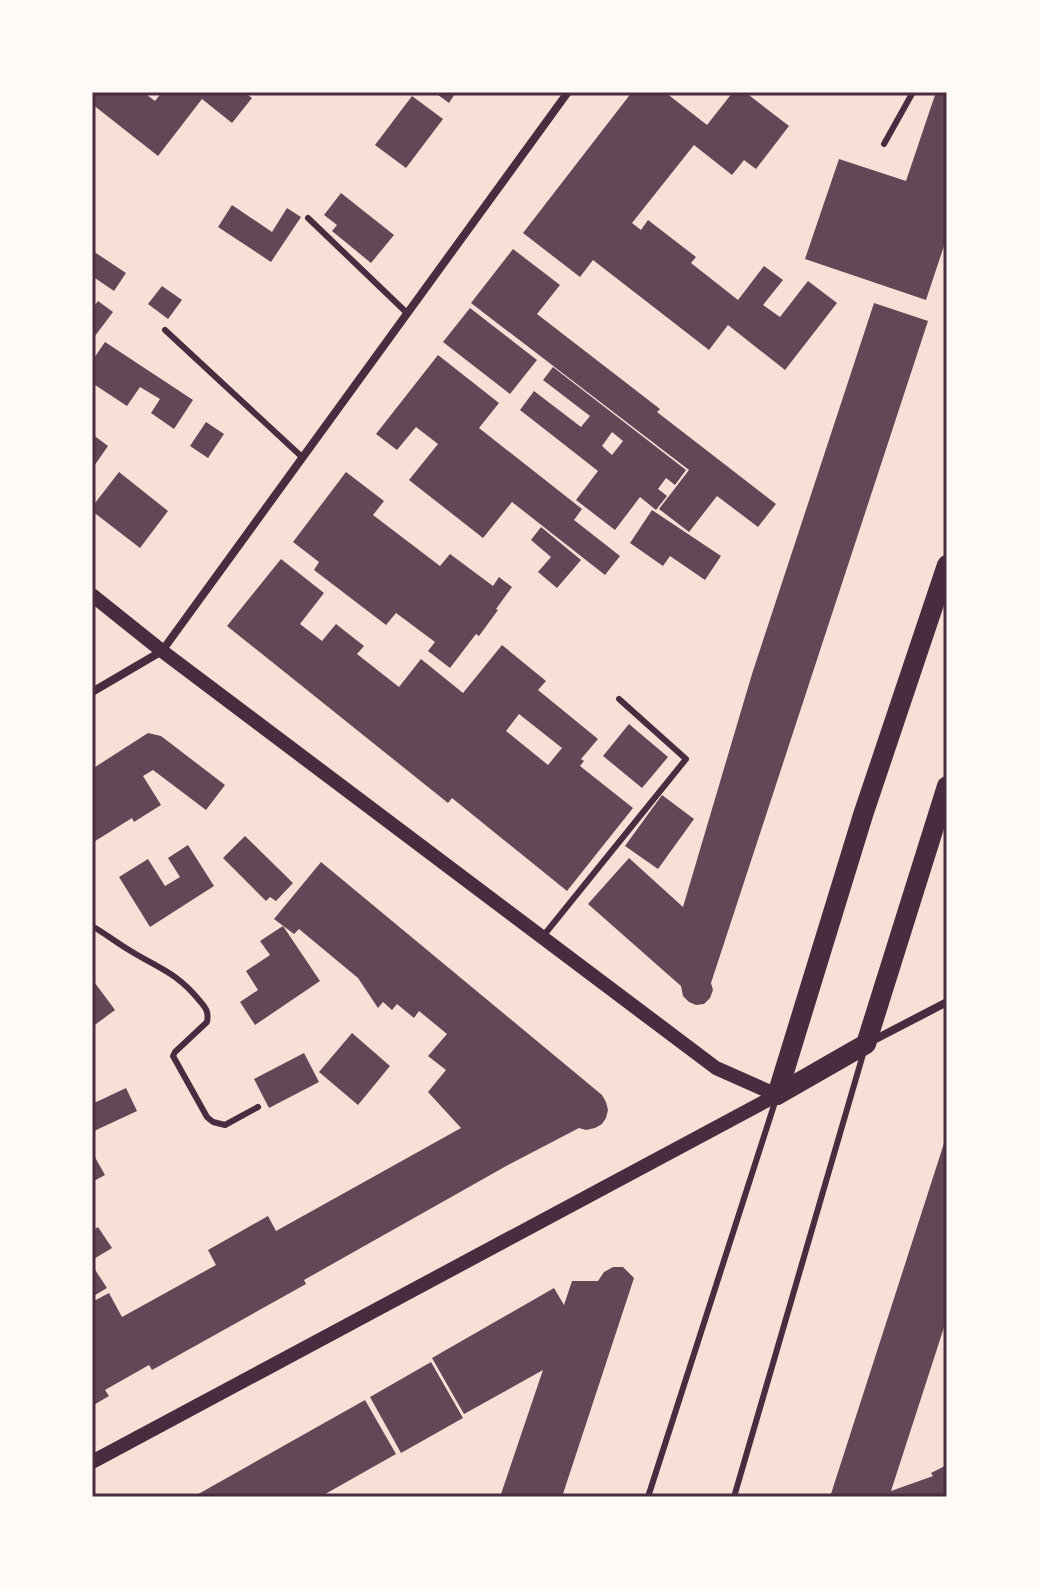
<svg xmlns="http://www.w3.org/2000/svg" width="1039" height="1589" font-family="'Open Sans',sans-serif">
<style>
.building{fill:#644757;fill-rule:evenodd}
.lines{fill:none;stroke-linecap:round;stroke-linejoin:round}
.service{stroke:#4a2c40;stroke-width:6}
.minor{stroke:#4a2c40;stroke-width:8}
.tertiary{stroke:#4a2c40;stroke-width:14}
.primary{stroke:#4a2c40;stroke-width:20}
.neatline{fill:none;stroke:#4a2c40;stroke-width:3}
</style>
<rect width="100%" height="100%" fill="#f7e1d7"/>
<g class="building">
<polygon points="92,92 143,92 155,101 162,92 244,92 252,98 232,123 202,99 158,156 92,104"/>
<polygon points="434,92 456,92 449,103"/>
<polygon points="632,92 667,92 666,93 707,125 733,92 745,92 789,126 756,169 744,160 732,175 694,145 632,223 641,230 648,220 696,257 691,263 738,300 764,266 783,280 763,305 780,317 808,281 837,303 785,370 728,325 709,350 593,260 580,277 523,233"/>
<polygon points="936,92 947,92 947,237 926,300 805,259 839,159 906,181"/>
<polygon points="412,96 443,119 406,168 375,145"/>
<polygon points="341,193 394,235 371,263 332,231 337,225 324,215"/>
<polygon points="232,205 272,232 287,208 301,217 271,262 218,227"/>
<polygon points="513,249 560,285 537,314 660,409 657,412 776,504 758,527 717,496 689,532 659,509 689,470 471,303"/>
<polygon points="93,251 126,273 114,291 92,276"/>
<polygon points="162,286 182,300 168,319 148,304"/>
<polygon points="98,301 113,312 92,340 92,309"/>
<polygon points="874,303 928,321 711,983 713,990 710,998 704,1004 696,1005 689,1002 683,996 681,986 588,904 629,858 683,907 752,674"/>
<polygon points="470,308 537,360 510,394 443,342"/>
<polygon points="105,342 193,400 174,429 151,413 160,399 140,387 127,406 92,383 92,361"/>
<polygon points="438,355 499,403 479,428 582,509 574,520 620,556 605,575 512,502 483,538 409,480 438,444 416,427 397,450 376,434"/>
<path d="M553,367L686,470L675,485L666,478L658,489L667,496L656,510L640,497L615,530L576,500L598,471L520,410L534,391L581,427L590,416L543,380ZM612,432L623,441L612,455L602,446Z"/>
<polygon points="206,422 224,434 208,458 190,446"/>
<polygon points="92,434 108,446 92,469"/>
<polygon points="119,472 168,511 140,548 92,511 92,507"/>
<polygon points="346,472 384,501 373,515 440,566 450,554 493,586 499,577 512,587 496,609 498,610 479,636 476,634 450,668 428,651 435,642 396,613 386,625 314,570 319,562 293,542"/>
<polygon points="652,510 721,556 705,580 670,556 663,566 630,543"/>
<polygon points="541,527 581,560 557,588 538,572 551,557 531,540"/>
<path d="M281,559L324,593L300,624L322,641L336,624L364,646L357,654L399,687L421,659L463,693L502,645L546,681L538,690L598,739L581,759L584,761L580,766L633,808L567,891L452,798L448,803L227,626ZM519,714L562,748L548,765L506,731Z"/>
<polygon points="629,724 668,757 642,788 603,756"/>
<polygon points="148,733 161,736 225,785 206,810 153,770 143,776 161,805 134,822 132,818 92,843 92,769"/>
<polygon points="662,795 694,819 658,869 625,846"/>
<polygon points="245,836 293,883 276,901 270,897 266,901 223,858"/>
<polygon points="188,845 214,886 150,927 119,877 148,859 165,886 180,877 168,858"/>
<polygon points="321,862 602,1095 606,1102 608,1110 606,1118 602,1124 595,1128 586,1130 579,1128 508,1165 304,1280 306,1284 152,1370 149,1365 105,1390 109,1396 92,1406 92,1302 109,1293 122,1317 216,1265 208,1250 268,1216 276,1231 461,1128 428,1092 446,1070 428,1056 447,1034 419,1011 414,1018 397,1004 392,1010 383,1002 378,1008 358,978 299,929 294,934 274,919"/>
<polygon points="283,926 320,981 255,1025 240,1002 258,990 246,971 270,955 260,941"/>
<polygon points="92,979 115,1010 92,1027"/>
<polygon points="352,1033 390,1066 358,1105 319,1072"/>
<polygon points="304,1053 319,1082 269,1108 254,1079"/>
<polygon points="126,1088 137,1111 92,1132 92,1104"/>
<polygon points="946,1137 947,1318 891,1491 933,1476 931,1473 947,1465 947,1497 830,1497"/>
<polygon points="92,1152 105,1175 92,1182"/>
<polygon points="98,1227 112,1248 92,1260 92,1231"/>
<polygon points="92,1265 107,1288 92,1297"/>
<polygon points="613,1267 623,1267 634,1278 562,1497 500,1497 543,1370 464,1414 432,1358 554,1288 564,1305 572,1281 598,1281 604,1272"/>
<polygon points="431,1362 463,1418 401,1453 370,1397"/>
<polygon points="365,1400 396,1454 320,1497 193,1497"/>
</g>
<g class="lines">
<g class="service">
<polyline points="884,144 913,92"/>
<polyline points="308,218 407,313"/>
<polyline points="165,330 302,457"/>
<path d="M92,926C104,933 116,942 129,950C158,968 176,972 199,1000C206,1008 209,1012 207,1022L175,1052L173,1056L207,1117L213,1122L225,1125L258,1107"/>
<polyline points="544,935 686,759 619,699"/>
<polyline points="648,1497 776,1099"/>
<polyline points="734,1497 864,1051"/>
</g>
<g class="minor">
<polyline points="92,692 162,651 568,92"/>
<polyline points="870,1042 947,1002"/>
</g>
<g class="tertiary">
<polyline points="92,595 162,651 716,1068 777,1095"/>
<polyline points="92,1462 777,1095"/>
</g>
<g class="primary">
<polyline points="777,1095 863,815 947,565"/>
<polyline points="777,1095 866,1044 947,786"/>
</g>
</g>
<rect width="1039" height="1589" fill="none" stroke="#fffaf5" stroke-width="188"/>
<rect x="94" y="94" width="851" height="1401" class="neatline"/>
</svg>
